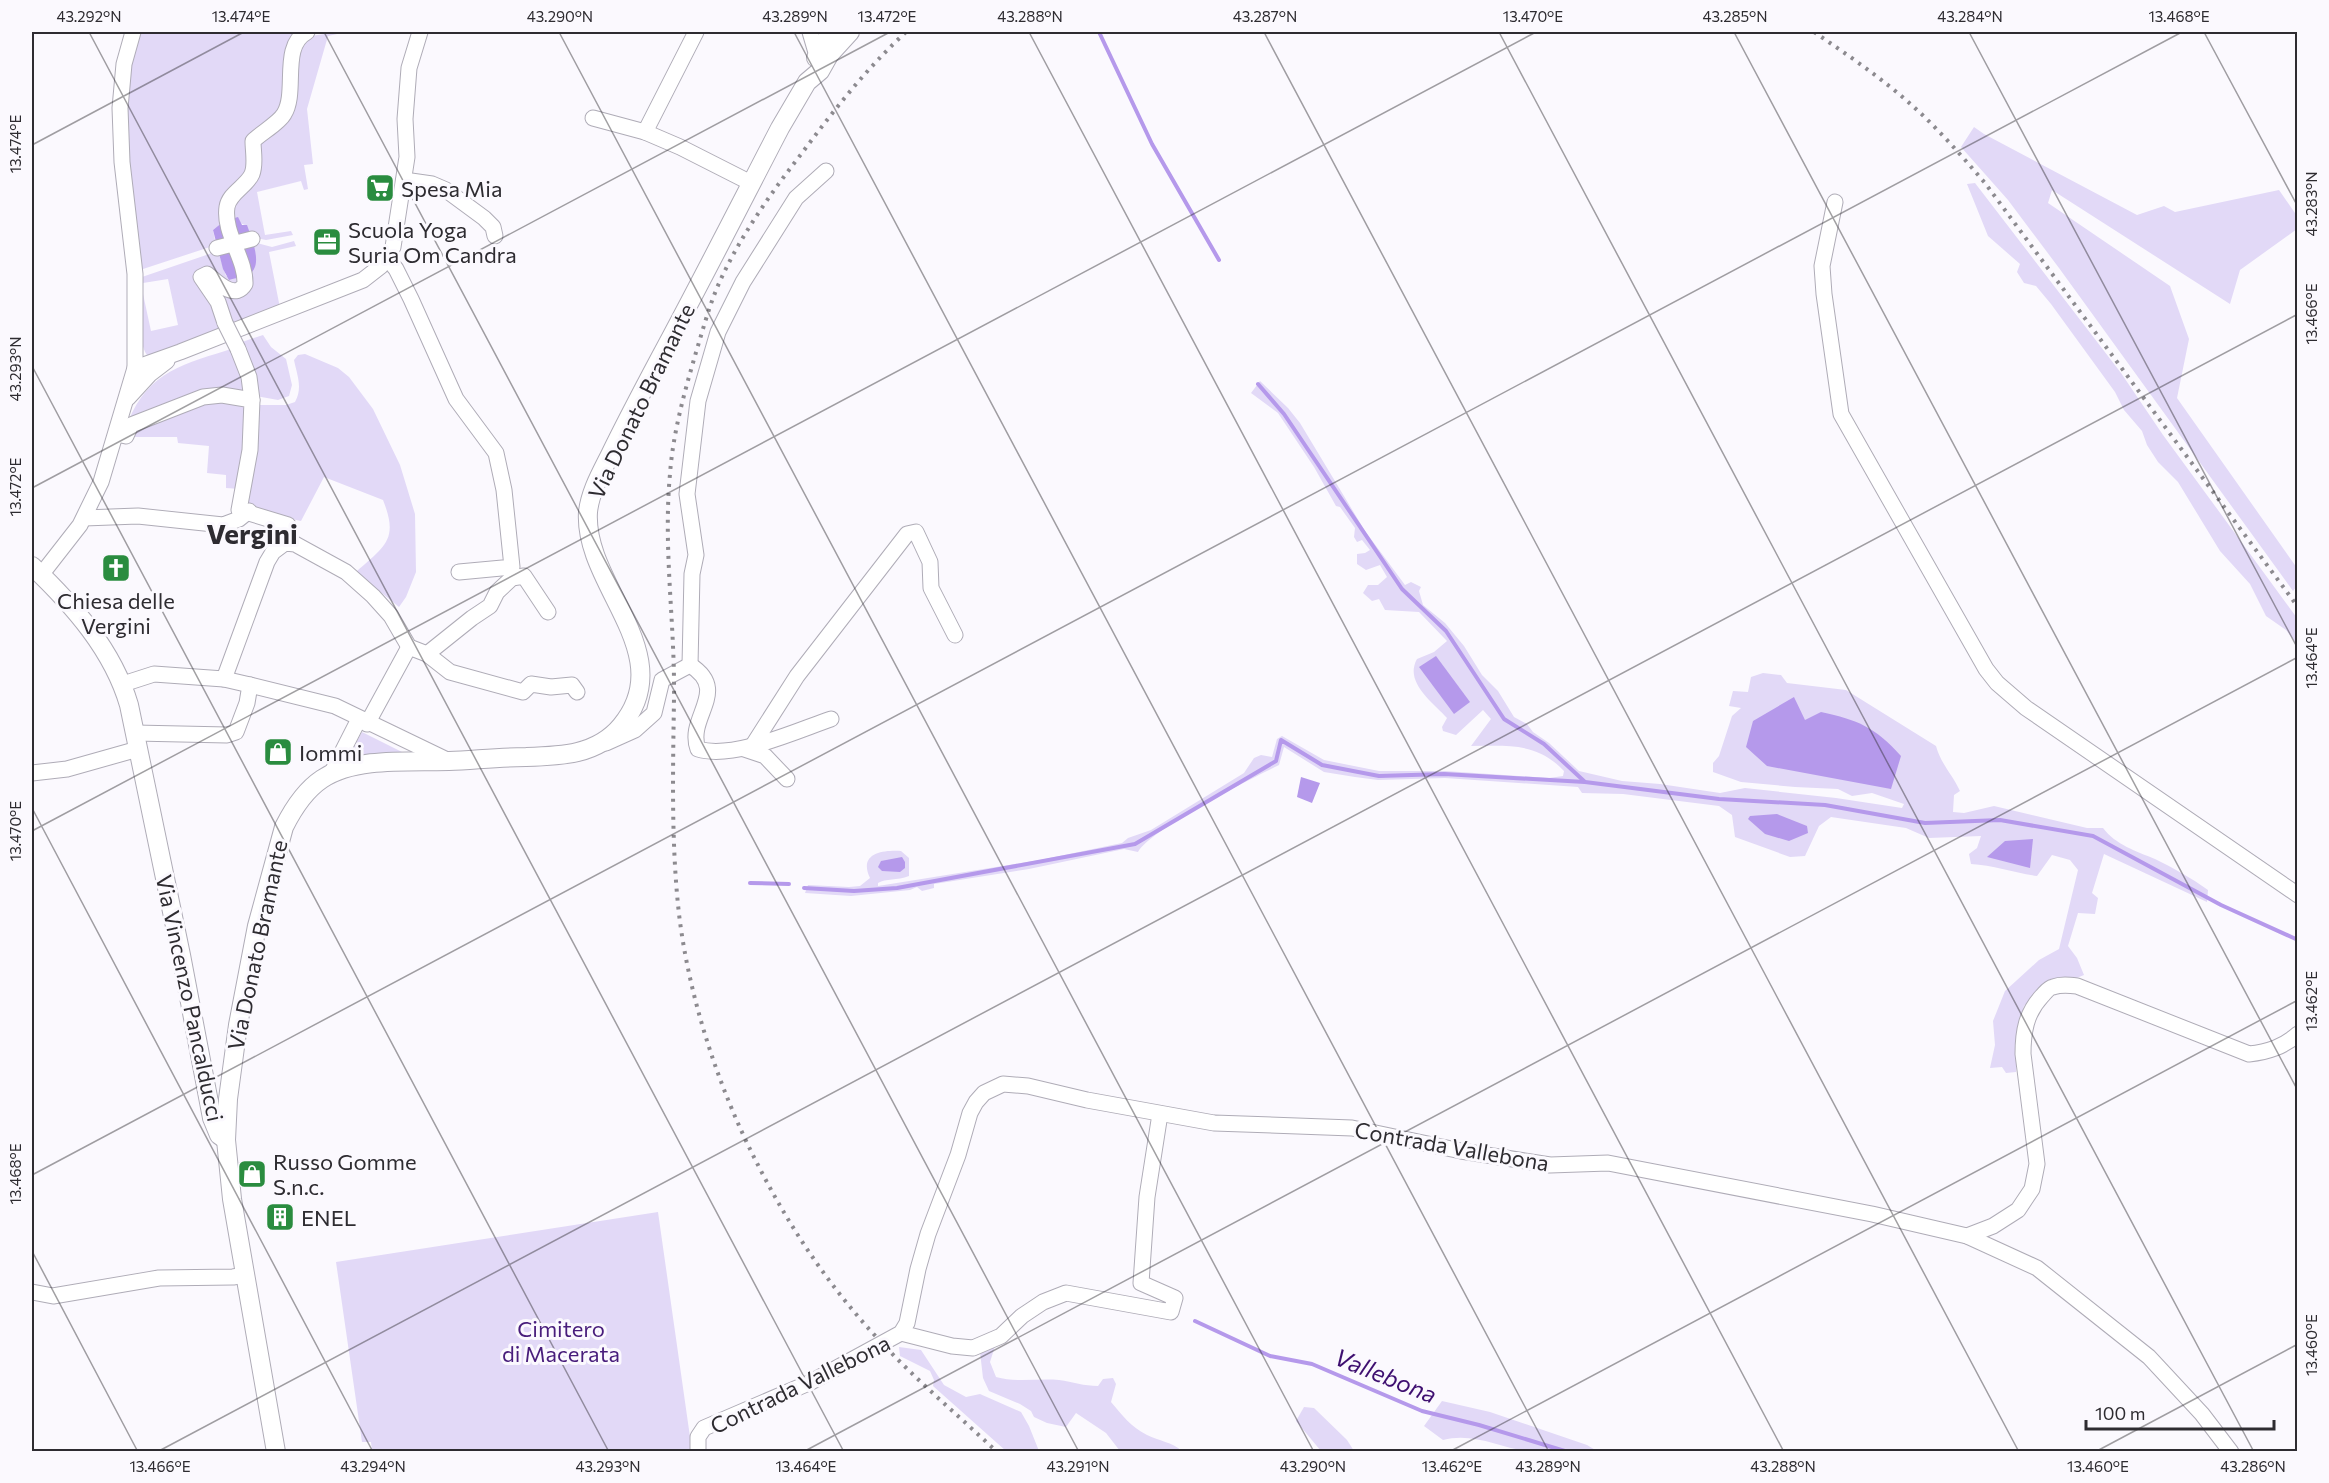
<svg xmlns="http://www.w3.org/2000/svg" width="2329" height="1483" font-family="Commissioner,sans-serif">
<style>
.green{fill:#e2d9f7}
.water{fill:#b599eb}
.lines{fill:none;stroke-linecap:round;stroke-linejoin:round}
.stream{stroke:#b599eb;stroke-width:4}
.minor-casing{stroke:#afacb7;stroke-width:17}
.major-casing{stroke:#afacb7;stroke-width:20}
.minor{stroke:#fff;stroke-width:15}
.major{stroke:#fff;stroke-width:18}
.rail{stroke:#8c8a8f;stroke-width:4;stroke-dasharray:3 6;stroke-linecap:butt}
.minor-bridge-casing{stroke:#afacb7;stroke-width:17;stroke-linecap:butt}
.minor-bridge{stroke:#fff;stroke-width:15}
.ticks{fill:none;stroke:#2e2c31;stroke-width:1.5;stroke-opacity:0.45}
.labels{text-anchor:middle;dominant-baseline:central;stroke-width:6;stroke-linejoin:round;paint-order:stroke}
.poi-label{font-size:22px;fill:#2e2c31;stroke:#fbf9fe;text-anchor:start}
.street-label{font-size:22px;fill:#2e2c31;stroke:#fbf9fe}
.park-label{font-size:22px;fill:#481d7b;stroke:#fbf9fe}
.water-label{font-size:24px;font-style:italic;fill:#3e0f70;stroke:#fbf9fe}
.district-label{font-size:28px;font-weight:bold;fill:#2e2c31;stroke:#fbf9fe}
.neatline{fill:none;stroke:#2e2c31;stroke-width:2}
.ticks-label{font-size:15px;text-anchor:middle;fill:#2e2c31}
</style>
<rect width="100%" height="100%" fill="#fbf9fe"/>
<g class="green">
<polygon points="138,32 297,32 284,98 275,117 259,127 249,169 224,221 213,230 216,245 140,270 124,138 126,79"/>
<polygon points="338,32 346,32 328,36 307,109 313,164 304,165 308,189 304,190 301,181 257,192 265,235 291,231 293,235 266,240 251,237 245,225 230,219 241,194 261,172 257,158 259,149 262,141 284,123 300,49 311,36"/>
<polygon points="1974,127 1984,134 2137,215 2164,206 2175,212 2279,190 2297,216 2297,229 2240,270 2230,304 2052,190 2048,203 2170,286 2189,339 2177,398 2297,568 2297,586 2293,591 2059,268 2008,200 1961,147"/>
<polygon points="1975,183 2121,373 2163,435 2297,618 2297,644 2286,630 2266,616 2250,584 2220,551 2178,482 2158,462 2147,445 2142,431 2124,410 2115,392 2051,304 2036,286 2024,283 2017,272 2020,264 1988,236 1967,184"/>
<path d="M294,241L296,246L269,252L280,308L231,328L206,277L234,296C245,279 256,263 253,242L272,247Z"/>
<path d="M218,251L226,276H240L243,284L206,289L225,331L150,358C137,348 141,312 140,296L143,294L151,331L178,325L168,279L143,283L142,277Z"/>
<polygon points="263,335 271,347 286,359 292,385 289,396 278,400 256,396 242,342"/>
<path d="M234,348L249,398L223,392L128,422C149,370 185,364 234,348Z"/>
<path d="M305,354L338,368L349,377L373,409L400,465L415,514L416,572L406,597L399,607L356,572C385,546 399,540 383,500L324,477L301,521L246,509L256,405H286L295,402C303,388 297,375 294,360L298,355Z"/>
<path d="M1260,381L1288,408L1300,423L1365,531L1405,585L1411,582L1421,587L1419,591L1423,605L1445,623L1464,646L1482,675L1498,691L1514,717L1527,724L1533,732L1549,743L1579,771L1622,781L1660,784L1720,793L1745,788L1836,798L1902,808L1904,804L1872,793L1852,796L1838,789L1795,787L1741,782L1713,772V763L1719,756L1732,716L1741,708L1729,706L1733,691L1748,692L1751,677L1763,673L1781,675L1787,683L1846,690L1936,746C1941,764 1952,774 1960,791L1954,795L1953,812L1964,813L1994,806L2087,828H2103C2116,845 2136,851 2155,859C2174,868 2191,878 2208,890L2207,902L2104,854L2092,893L2098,898L2095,914L2078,913L2068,946L2077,958L2084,975L2074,979H2053L2024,1006L2017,1039L2016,1072L2006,1073L2002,1067L1990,1068L1995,1045L1993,1021L2005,991L2039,960L2059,949L2078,870L2070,860L2052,855L2037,876C2015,873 1993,865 1971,864L1969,854L1977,848L1981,836L1929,838L1906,828L1831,817L1819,826L1805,856L1790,857L1735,837L1732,815L1719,806L1623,794L1582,793L1578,787L1445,778L1378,780L1355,777L1324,772L1284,747L1279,765C1250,779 1151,829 1138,852L1124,849L1029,869L934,884V888L922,891L917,887L910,890L851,896L805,893L808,885L849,887L860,886L870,878C858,853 883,850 901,851L909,858V876C897,881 886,878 878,883V886L1040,860L1122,843L1128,838L1151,830L1244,773L1254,758L1261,755L1272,757L1277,739L1282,736L1324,760L1379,771H1445L1549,778L1563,776L1564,771C1537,742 1508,746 1471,746L1491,719L1483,710L1456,735L1443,731L1442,727L1447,718C1432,702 1404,682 1417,659L1434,652L1447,641L1419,612L1385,610L1379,599L1372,601L1363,593L1368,585H1378L1387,577L1380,565L1366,570L1357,564V554L1365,553L1370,550L1362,540L1357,542L1354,537L1355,528L1340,507L1336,506L1314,467L1278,413L1251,393Z"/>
<polygon points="202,402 248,403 247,449 241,452 240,489 226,488 226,475 207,473 209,446 178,443 177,437 129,437 133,430"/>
<polygon points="362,732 404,753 347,759"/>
<polygon points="658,1212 692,1451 372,1451 371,1442 362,1442 336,1262"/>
<path d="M996,1343L990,1362L996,1377C1017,1383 1038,1378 1059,1380C1073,1382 1084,1386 1098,1386L1103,1379L1113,1378L1116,1384L1111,1402C1122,1415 1131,1427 1147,1435C1159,1441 1172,1442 1182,1451H1120L1106,1433L1076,1413L1066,1427L1047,1423L1034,1417L1031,1411L1020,1404L989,1391L983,1378L980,1352Z"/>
<polygon points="899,1347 921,1350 944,1385 966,1397 980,1394 1021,1412 1029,1426 1039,1451 1006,1451 933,1386 934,1380 930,1371 900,1356"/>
<path d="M1442,1401L1490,1412L1587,1445L1597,1451C1574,1452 1549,1455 1526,1451C1499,1447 1472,1432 1443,1440L1424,1426Z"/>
<polygon points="1304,1407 1314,1408 1347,1440 1354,1451 1321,1451 1296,1421"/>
</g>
<g class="water">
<path d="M238,217L242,225H247C251,237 262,261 252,272C247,277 235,278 229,280L223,269L213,230L224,221Z"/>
<polygon points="1436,656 1470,702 1454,714 1419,667"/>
<path d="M1794,697L1805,720L1821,712C1858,720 1875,727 1901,756L1891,789L1767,766L1746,747L1753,721Z"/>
<polygon points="1301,777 1320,783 1312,803 1297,797"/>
<polygon points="1777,814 1807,826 1808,833 1789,841 1765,834 1748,819 1750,816"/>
<polygon points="2033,839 2030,868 1987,857 2005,841"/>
<polygon points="902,857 905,862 905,868 900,872 882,871 878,867 881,861"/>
</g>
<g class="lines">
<g class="stream">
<polyline points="1099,32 1152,144 1219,260"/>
<polyline points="1258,384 1284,414 1402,589 1446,631 1504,719 1544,744 1585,782 1719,799 1825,805 1925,823 2000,820 2093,836 2221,905 2298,940"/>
<polyline points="750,883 789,884"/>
<polyline points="804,888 854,891 897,888 1135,844 1276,761 1281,740 1322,765 1379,776 1444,774 1585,782"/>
<polyline points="1195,1321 1270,1356 1312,1364 1422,1411 1479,1425 1568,1452"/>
</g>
<g class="minor-casing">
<g id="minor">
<polyline points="810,32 817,56"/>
<polyline points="593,118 645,132 680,147 751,183"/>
<polyline points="645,132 696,32"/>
<polyline points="404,180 432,184 446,190 484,218 493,227 495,236"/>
<polyline points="1835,202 1822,266 1824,294 1841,414 1986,669 1997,683 2026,708 2298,895"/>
<polyline points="217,248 252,239"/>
<polyline points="387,258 396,269 411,299 456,399 496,453 504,490 512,567 459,572"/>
<path d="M225,323L218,302L201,277L207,274C217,282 235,301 245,284C246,259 223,233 227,207C229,193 247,186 252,174C256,164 253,152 253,141C261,133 279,123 284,114C298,92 280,46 307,32"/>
<polyline points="238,349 249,377 252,400"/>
<polyline points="135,368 180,352 363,280 381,266 393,247 407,157 405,119 409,68 420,32"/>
<polyline points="128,398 150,374 167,361"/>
<polyline points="117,434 126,436 131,425 203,397 222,395 252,400 250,450 239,510 288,525 285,543"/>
<polyline points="84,518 138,516 223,525 239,519 249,511"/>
<polyline points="41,575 80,525 101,482 135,368 135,274 122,162 120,108 124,64 133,32"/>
<polyline points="427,654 472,618 490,606 497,592 512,578 524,576 548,612"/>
<polyline points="690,665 692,574 696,555 687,494 698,401 718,332 743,282 796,198 826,171"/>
<polyline points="224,679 267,562 273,552 285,543 295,544 346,572 373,596 391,616 409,647"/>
<polyline points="123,684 154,674 224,679 250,685 335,706 447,760"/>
<polyline points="367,724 409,647 427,654 450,672 523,692 531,684 551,687 572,685 577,692"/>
<polyline points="135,733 227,735 236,732 247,703 250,685"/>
<path d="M606,743L635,730L654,713L662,680L690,665C731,691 686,717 698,749C733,760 796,731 831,719"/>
<polyline points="753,745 797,676 907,534 916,532 930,562 931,588 955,635"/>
<polyline points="744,749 765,756 787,779"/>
<polyline points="32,773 67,769 138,749"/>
<polyline points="331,774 359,719"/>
<polyline points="1967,1236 2037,1268 2149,1357 2202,1414 2231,1452"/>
<polyline points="32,1292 53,1296 159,1278 233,1277 245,1275"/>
<polyline points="901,1333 952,1346 973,1348 1001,1336 1022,1316 1043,1302 1066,1293 1171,1312 1175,1298 1141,1283 1147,1197 1160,1114"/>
<path d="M698,1452V1437L704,1428L811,1382L901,1333L907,1323L918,1269L928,1234L958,1155L970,1113L976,1102L984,1093L1003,1084L1028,1086L1087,1100L1214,1123L1352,1128L1461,1151L1550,1165L1608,1163L1872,1214L1967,1236L1993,1226L2018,1210L2032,1189L2037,1164L2023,1054C2023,1032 2026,1013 2042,996C2045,993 2048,988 2053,987C2061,984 2069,985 2077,986L2249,1054C2268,1052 2283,1047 2298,1034"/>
</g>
</g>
<g class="major-casing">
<g id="major">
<polyline points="816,58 830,32"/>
<path d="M32,566C73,605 113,650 129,705L181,955L212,1118L219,1135L226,1140"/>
<path d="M276,1452L232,1199L226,1140L228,1099L238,1025L257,926L284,827C293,809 304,791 322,779C354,757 411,762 449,761C474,760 500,757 526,757C561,756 597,755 621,726C681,654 583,585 588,512C590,492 601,473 610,455C626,422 643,390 660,358C701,282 740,205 780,128L807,82L820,71L829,55L850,32"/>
</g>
</g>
<use href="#minor" class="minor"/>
<use href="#major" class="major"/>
<g class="rail">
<path d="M906,32C866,69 834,110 802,153C771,193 741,235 720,281C710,303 704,326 697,349C685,390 673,432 670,474C663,549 675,623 674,698C673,769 671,843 679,914C689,998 719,1090 758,1165C791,1230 831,1289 881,1342C917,1381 958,1415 997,1452"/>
<path d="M1814,32C1845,53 1877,75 1906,100C1935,125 1960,154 1985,183L2298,607"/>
</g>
<g class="minor-bridge-casing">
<polyline id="minor-bridge" points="225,323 238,349"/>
</g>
<use href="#minor-bridge" class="minor-bridge"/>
</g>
<path class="ticks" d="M89,32L844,1452M324,32L1079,1452M559,32L1314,1452M794,32L1549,1452M1029,32L1784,1452M1264,32L2019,1452M1499,32L2254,1452M1734,32L2298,1091M1969,32L2298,649M2204,32L2298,207M32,145L244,32M32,366L609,1452M32,488L890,32M32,808L373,1452M32,831L1536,32M32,1175L2182,32M32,1251L138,1452M157,1452L2298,314M803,1452L2298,657M1449,1452L2298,1000M2095,1452L2298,1344"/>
<defs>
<g id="supermarket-square" transform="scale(1.5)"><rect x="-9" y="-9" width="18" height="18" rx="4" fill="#2a8c3f" stroke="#fbf9fe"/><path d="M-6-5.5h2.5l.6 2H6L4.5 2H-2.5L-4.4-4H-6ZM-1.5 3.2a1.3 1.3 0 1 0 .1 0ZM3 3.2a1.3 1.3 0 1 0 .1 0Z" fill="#fff"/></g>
<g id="office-square" transform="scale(1.5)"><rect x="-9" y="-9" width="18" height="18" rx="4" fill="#2a8c3f" stroke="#fbf9fe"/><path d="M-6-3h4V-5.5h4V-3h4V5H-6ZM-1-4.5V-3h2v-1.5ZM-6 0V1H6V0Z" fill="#fff"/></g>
<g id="church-square" transform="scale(1.5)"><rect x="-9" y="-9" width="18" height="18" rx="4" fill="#2a8c3f" stroke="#fbf9fe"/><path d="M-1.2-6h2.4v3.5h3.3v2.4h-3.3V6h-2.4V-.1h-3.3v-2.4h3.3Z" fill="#fff"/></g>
<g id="shop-square" transform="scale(1.5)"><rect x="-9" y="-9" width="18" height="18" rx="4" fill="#2a8c3f" stroke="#fbf9fe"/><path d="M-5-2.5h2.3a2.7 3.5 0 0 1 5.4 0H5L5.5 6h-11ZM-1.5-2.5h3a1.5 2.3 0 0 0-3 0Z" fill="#fff"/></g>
<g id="building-square" transform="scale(1.5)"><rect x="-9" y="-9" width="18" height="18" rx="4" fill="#2a8c3f" stroke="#fbf9fe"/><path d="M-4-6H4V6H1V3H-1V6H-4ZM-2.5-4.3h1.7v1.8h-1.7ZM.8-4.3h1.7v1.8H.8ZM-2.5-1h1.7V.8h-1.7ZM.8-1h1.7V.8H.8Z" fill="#fff"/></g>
</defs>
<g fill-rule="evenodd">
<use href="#supermarket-square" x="380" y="188"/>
<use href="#office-square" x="327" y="242"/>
<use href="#church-square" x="116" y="568"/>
<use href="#shop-square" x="278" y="752"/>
<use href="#shop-square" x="252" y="1174"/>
<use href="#building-square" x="280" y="1217"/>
</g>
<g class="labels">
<g class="poi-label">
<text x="401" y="188">Spesa Mia</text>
<text x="348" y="229">Scuola Yoga<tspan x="348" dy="25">Suria Om Candra</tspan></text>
<text x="116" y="600" text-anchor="middle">Chiesa delle<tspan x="116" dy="25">Vergini</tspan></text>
<text x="299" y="752">Iommi</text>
<text x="273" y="1161">Russo Gomme<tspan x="273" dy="25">S.n.c.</tspan></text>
<text x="301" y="1217">ENEL</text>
</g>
<g class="street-label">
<text transform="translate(641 401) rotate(-64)">Via Donato Bramante</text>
<text transform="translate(257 945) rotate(-78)">Via Donato Bramante</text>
<text transform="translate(190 998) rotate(78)">Via Vincenzo Pancalducci</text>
<text transform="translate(1452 1146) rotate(10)">Contrada Vallebona</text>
<text transform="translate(800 1384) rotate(-26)">Contrada Vallebona</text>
</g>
<g class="park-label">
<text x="561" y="1328">Cimitero<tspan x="561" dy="25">di Macerata</tspan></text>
</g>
<g class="water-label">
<text transform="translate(1386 1375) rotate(22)">Vallebona</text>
</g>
<g class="district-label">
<text x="252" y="533">Vergini</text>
</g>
</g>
<rect width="2329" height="1483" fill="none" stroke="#fbf9fe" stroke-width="66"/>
<path d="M2086 1420v9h188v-9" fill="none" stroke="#2e2c31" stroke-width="3"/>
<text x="2095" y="1420" font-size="18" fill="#2e2c31" stroke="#fbf9fe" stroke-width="4.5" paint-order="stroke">100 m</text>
<rect x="33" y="33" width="2263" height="1417" class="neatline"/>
<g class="ticks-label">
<text x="89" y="22">43.292°N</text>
<text x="241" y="22">13.474°E</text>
<text x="560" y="22">43.290°N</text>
<text x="795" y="22">43.289°N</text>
<text x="887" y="22">13.472°E</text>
<text x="1030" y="22">43.288°N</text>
<text x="1265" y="22">43.287°N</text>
<text x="1533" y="22">13.470°E</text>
<text x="1735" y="22">43.285°N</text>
<text x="1970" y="22">43.284°N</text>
<text x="2179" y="22">13.468°E</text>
<text transform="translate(16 144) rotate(-90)" y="5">13.474°E</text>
<text transform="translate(2312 204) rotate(-90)" y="5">43.283°N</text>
<text transform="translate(2312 314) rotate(-90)" y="5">13.466°E</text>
<text transform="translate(16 369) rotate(-90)" y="5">43.293°N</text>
<text transform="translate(16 487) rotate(-90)" y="5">13.472°E</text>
<text transform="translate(2312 658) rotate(-90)" y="5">13.464°E</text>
<text transform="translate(16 831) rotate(-90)" y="5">13.470°E</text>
<text transform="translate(2312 1001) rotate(-90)" y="5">13.462°E</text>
<text transform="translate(16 1174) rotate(-90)" y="5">13.468°E</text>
<text transform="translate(2312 1345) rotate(-90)" y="5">13.460°E</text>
<text x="160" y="1472">13.466°E</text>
<text x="373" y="1472">43.294°N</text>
<text x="608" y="1472">43.293°N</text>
<text x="806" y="1472">13.464°E</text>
<text x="1078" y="1472">43.291°N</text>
<text x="1313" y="1472">43.290°N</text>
<text x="1452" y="1472">13.462°E</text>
<text x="1548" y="1472">43.289°N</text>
<text x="1783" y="1472">43.288°N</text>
<text x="2098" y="1472">13.460°E</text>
<text x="2253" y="1472">43.286°N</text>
</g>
</svg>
